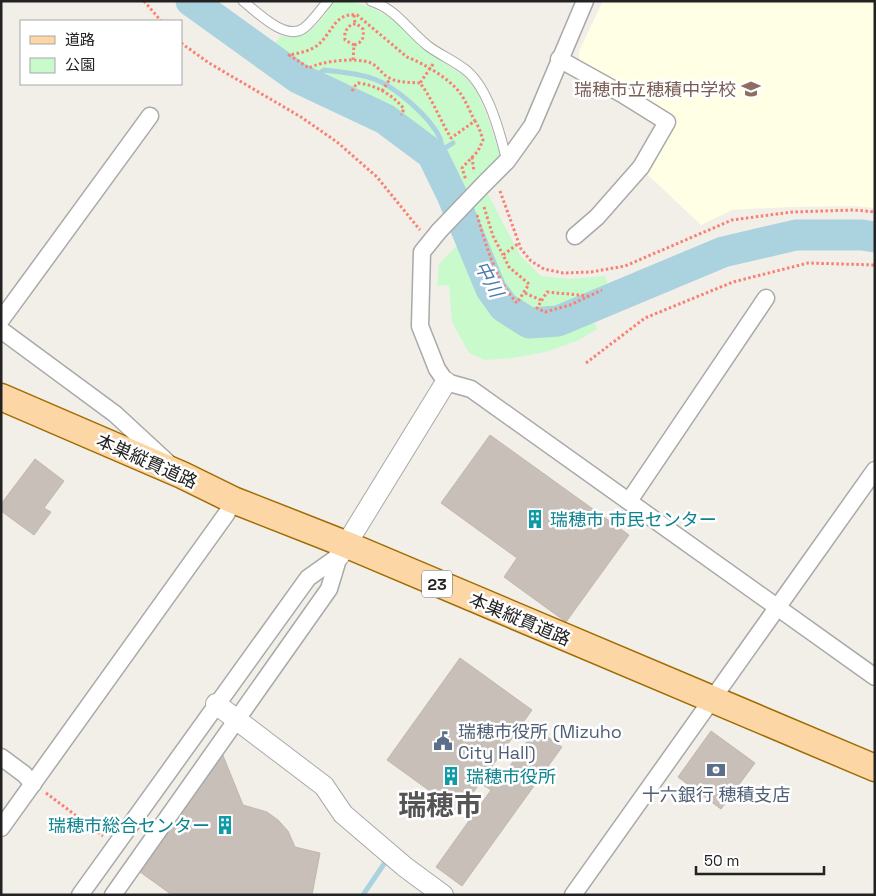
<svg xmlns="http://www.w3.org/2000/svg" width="876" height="896" font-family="'Space Grotesk','Noto Sans JP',sans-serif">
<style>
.education{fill:#ffffe5}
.park{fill:#c8facc}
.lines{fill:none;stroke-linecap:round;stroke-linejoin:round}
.stream{stroke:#aad3df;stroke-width:5}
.river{stroke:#aad3df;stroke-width:31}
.building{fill:#c7bfb8;stroke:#c4b6ab}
.service-casing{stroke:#a9a9a9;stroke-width:11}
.minor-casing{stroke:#a9a9a9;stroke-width:19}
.tertiary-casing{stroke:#a9a9a9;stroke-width:22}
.primary-casing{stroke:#a06b00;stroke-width:29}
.path{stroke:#fa8072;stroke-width:3;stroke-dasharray:2.5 2.5;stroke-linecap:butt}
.service{stroke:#fff;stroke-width:9}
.minor{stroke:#fff;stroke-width:16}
.tertiary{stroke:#fff;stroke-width:20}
.primary{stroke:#fcd6a4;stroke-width:26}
.minor-bridge-casing{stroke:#a9a9a9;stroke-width:19;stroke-linecap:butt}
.minor-bridge{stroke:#fff;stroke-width:16}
.labels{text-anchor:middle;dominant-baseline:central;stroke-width:5;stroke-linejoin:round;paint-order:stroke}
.shield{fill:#fff;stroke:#646464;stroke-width:1}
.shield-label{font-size:16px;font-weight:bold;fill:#222}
.education-label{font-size:18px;fill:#785e54;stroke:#fff;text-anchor:end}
.street-label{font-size:18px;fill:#222;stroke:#fff}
.culture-label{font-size:18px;fill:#0d838f;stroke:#fff;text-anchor:start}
.service-label{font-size:18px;fill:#4e5e75;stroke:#fff;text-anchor:start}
.water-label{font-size:19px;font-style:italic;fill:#4a7aab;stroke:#fff}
.town-label{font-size:28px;font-weight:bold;fill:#555;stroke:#fff}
</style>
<rect width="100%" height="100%" fill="#f2efe9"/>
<polygon class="education" points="603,1 875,1 875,208 853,206 791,207 732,210 701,225 646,173 676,117 579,60 579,51"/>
<path class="park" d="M348,1L373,8L393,19L425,50L464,76L476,90L488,118L501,157L480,179L520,255L541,276L569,279L605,276L615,306L592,316L597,329L579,340L546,352L512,358L485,360L469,353L452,322L449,285L437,286L439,264L475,227C466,203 457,178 443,156C418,117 362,99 321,80C304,72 288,61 271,51L280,36C310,42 317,22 335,2Z"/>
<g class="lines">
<g class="stream">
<path d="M307,82L324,70C341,72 358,73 374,79C396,87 430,117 440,138C441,142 442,146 442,150L453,143"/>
<polyline points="363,895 384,864"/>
</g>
<polyline class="river" points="191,1 298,78 385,119 432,154 452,195 491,289 504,307 529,323 558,321 723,252 796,235 862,235 875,237"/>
</g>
<g class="building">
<polygon points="490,435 629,535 566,622 504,577 517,558 441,503"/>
<polygon points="35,459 64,481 44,508 51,512 34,535 1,511 1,504"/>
<polygon points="460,658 532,710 488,772 500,780 536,729 562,747 462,886 436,867 491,790 480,783 459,812 387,760"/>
<polygon points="711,731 755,763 721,809 678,777"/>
<polygon points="222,753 243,805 267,812 278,820 288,831 295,847 320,853 312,895 172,895 136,869"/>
</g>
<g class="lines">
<g class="service-casing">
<g id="service">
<path d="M243,1C257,12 286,42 304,28C313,21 320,10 328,1"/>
<path d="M371,1C396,9 408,30 428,46C440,55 455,61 467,71C489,90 500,133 507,161"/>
</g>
</g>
<g class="minor-casing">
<g id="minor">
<polyline points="559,59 622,94 667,122 641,167 597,217 575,236"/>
<polyline points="483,185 507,161 532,126 585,1"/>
<polyline points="439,231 422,252 420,326 437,369 446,382 471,389 875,677"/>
<polyline points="1,320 150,116"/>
<polyline points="1,330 115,414 167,462"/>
<polyline points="629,501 766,298"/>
<polyline points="1,757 24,774 33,784"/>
<polyline points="1,828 227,513"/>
<polyline points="80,895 308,578 339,556"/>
<polyline points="113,895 329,589 339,556"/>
<polyline points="573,895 875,470"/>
</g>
</g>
<g class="tertiary-casing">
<g id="tertiary">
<polyline points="339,556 446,382"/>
<polyline points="216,704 324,786 343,814 405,867 443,895"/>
</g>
</g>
<g class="primary-casing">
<polyline id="primary" points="1,397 182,475 233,500 345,544 875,768"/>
</g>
<g class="path">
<polyline points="144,1 161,21"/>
<polyline points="354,15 355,24"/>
<polyline points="181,43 209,63 301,117 337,142 377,177 420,230"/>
<path d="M353,60L354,45C363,42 364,38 363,29L357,24H352C346,29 344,32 345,40L354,45"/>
<path d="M433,64L420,83C433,100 440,120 451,138L475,121L479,128L483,140L478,151L462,168L466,180"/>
<path d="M420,83C408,82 396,83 386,76C381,72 377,66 371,63C357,57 321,61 309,68L289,55C298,53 307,52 315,47C332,36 333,12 357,15L407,57C423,63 450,79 460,93C466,101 470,112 475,121"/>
<path d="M352,91L355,86L358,83C376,85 393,95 404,109L401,115"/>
<polyline points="382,91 390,79"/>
<polyline points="472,157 474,172"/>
<polyline points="500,191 521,249 531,261 544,269 563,273 591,272 625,266 732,220 792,212 854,210 875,212"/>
<polyline points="484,207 493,236 503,255"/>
<path d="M477,215C486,245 495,279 517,303L529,284L509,267L503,255L519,243"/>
<polyline points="525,293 541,300"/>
<polyline points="589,296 547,292 537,308 545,312 570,305 602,290"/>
<polyline points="586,363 645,318 733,282 808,263 875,265"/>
<polyline points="46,793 103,836"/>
</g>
<use href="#service" class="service"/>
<use href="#minor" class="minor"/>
<use href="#tertiary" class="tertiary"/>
<use href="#primary" class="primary"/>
<g class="minor-bridge-casing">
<polyline id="minor-bridge" points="439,231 483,185"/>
</g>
<use href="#minor-bridge" class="minor-bridge"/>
</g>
<defs>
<g id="school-bare" transform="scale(1.5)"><path d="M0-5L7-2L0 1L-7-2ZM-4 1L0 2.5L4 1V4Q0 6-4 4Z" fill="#8d6e63" stroke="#fff" stroke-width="2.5" paint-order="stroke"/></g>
<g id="building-bare" transform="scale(1.5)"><path d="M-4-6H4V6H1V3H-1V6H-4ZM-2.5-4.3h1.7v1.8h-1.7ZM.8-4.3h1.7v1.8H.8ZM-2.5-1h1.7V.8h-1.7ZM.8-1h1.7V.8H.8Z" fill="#0f9aa8" stroke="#fff" stroke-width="2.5" paint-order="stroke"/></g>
<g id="civic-bare" transform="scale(1.5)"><path d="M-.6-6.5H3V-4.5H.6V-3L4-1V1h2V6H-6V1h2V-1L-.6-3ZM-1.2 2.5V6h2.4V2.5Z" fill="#5c6f8a" stroke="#fff" stroke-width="2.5" paint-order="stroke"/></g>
<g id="bank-bare" transform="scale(1.5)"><path d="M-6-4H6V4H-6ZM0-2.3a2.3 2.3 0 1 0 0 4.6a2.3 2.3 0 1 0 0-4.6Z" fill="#5c6f8a" stroke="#fff" stroke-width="2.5" paint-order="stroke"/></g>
</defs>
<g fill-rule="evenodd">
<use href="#school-bare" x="751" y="89"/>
<use href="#building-bare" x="535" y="519"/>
<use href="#civic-bare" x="443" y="741"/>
<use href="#bank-bare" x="716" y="770"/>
<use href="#building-bare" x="451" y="776"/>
<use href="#building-bare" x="225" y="825"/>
</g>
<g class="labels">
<rect class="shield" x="422" y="570.5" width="30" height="27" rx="4"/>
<g class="shield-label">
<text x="437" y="584">23</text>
</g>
<g class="education-label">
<text x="736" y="89">瑞穂市立穂積中学校</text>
</g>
<g class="street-label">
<text transform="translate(147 461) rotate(24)">本巣縦貫道路</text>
<text transform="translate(520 619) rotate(23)">本巣縦貫道路</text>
</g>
<g class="culture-label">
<text x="550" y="519">瑞穂市 市民センター</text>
<text x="466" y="776">瑞穂市役所</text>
<text x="210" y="825" text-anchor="end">瑞穂市総合センター</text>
</g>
<g class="service-label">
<text x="458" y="731">瑞穂市役所 (Mizuho<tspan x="458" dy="21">City Hall)</tspan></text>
<text x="716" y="794" text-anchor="middle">十六銀行 穂積支店</text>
</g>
<g class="water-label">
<text transform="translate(489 279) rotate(62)">中川</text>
</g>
<g class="town-label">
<text x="440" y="805">瑞穂市</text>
</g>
</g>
<rect width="876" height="896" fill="none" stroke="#222222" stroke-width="5"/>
<rect x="20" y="20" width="162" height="65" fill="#ffffff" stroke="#a7a7a7"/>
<rect x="30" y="36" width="25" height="8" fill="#fcd6a4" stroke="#a7a7a7"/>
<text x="65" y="45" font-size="15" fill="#222222">道路</text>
<rect x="30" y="58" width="25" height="15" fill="#c8facc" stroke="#a7a7a7"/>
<text x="65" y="70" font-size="15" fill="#222222">公園</text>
<path d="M696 866v8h128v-8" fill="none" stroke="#222222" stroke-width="2.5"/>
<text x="704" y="866" font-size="15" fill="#222222" stroke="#ffffff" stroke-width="4" paint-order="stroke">50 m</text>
</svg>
